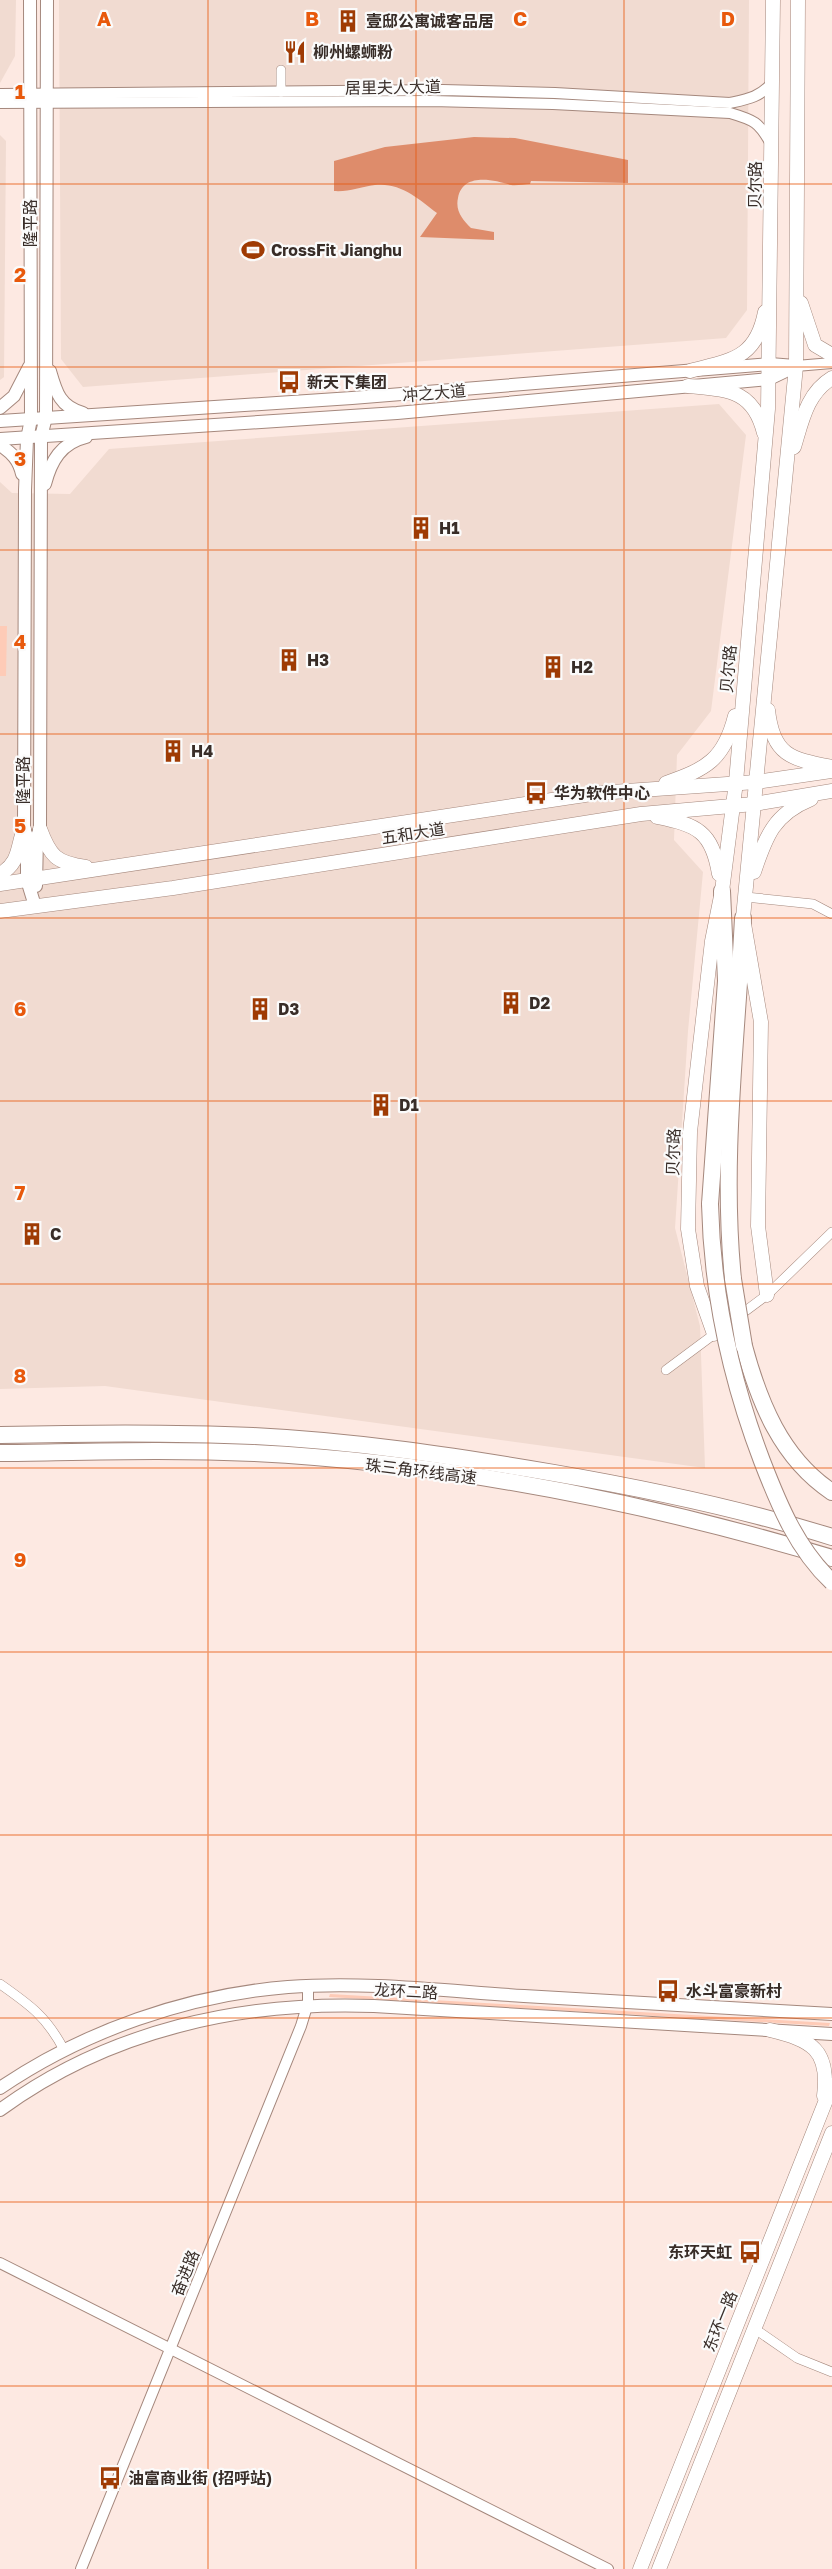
<svg xmlns="http://www.w3.org/2000/svg" width="832" height="2569" font-family="'Golos Text','Noto Sans SC',sans-serif">
<style>
.built{fill:#f1dbd1}
.green{fill:#fecbb7}
.water{fill:#de8c6b}
.lines{fill:none;stroke-linecap:round;stroke-linejoin:round}
.minor-casing{stroke:#a5887d;stroke-width:10}
.tertiary-casing{stroke:#a5887d;stroke-width:12}
.secondary-casing{stroke:#a5887d;stroke-width:14}
.primary-casing{stroke:#a5887d;stroke-width:15}
.motorway-casing{stroke:#a5887d;stroke-width:18}
.minor{stroke:#fff;stroke-width:9}
.tertiary{stroke:#fff;stroke-width:10}
.secondary{stroke:#fff;stroke-width:12}
.primary{stroke:#fff;stroke-width:14}
.motorway{stroke:#fff;stroke-width:16}
.motorway-bridge-casing{stroke:#a5887d;stroke-width:18;stroke-linecap:butt}
.motorway-bridge{stroke:#fff;stroke-width:16}
.grid{fill:none;stroke:#e8590c;stroke-width:1.5;stroke-opacity:0.55}
.labels{text-anchor:middle;dominant-baseline:central;stroke-width:4.5;stroke-linejoin:round;paint-order:stroke}
.poi-label{font-size:16px;font-weight:bold;fill:#382d28;stroke:#fbfbfb;text-anchor:start}
.street-label{font-size:16px;fill:#382d28;stroke:#fbfbfb}
.grid-label{font-size:20px;text-anchor:middle;font-weight:bold;fill:#e8590c;stroke:#fbfbfb;stroke-width:4.5;stroke-linejoin:round;paint-order:stroke}
</style>
<rect width="100%" height="100%" fill="#fde9e2"/>
<g class="built">
<polygon points="0,0 16,0 15,56 0,83"/>
<polygon points="59,0 749,0 747,310 726,338 83,387 61,359"/>
<polygon points="0,135 6,141 4,377 0,380"/>
<polygon points="719,404 746,435 711,711 677,755 674,840 703,872 688,1031 675,1228 700,1326 705,1468 105,1386 0,1389 0,482 12,493 70,494 109,449"/>
</g>
<g class="green">
<polygon points="0,626 7,626 6,676 0,676"/>
<polygon points="330,1994 830,2023 829,2026 329,1997"/>
</g>
<path class="water" d="M474,137L515,138L628,160V183L531,181L530,184C525,184 516,186 511,185C494,180 463,172 458,198C455,211 463,220 471,228L494,232V240L420,237L437,213C419,199 400,182 375,185C360,187 349,192 334,191V161L385,147Z"/>
<g class="lines">
<g class="minor-casing">
<g id="minor">
<polyline points="281,70 281,92"/>
<polyline points="746,897 813,904 832,914"/>
<polyline points="666,1370 767,1295 832,1232"/>
<path d="M0,1984C30,2005 47,2017 64,2050"/>
<polyline points="755,2329 797,2358 832,2372"/>
</g>
</g>
<g class="tertiary-casing">
<g id="tertiary">
<path d="M0,94L443,90L555,93L730,103C748,99 760,97 772,83"/>
<path d="M0,103L432,101L553,104L730,113C754,120 759,122 771,144"/>
<polyline points="796,366 832,363"/>
<polyline points="0,2263 608,2569"/>
<polyline points="81,2569 301,2026 308,2003 308,1986"/>
</g>
</g>
<g class="secondary-casing">
<g id="secondary">
<polyline points="30,0 31,419 27,439 25,490 24,829 27,836 27,880 35,906"/>
<path d="M50,371C56,392 60,407 83,413"/>
<polyline points="0,408 14,396 29,367"/>
<polyline points="0,421 352,398 770,364 795,366"/>
<polyline points="0,439 397,413 769,379 796,366"/>
<path d="M0,445C12,453 19,460 22,474"/>
<path d="M45,484C51,461 61,443 86,437"/>
<polyline points="36,886 37,836 40,829 41,437 46,417 47,0"/>
<path d="M0,2088C84,2031 187,1995 288,1987C366,1981 446,1991 524,1996C627,2002 729,2008 832,2014"/>
<path d="M0,2110C109,2030 242,2001 374,2006L832,2034"/>
</g>
</g>
<g class="primary-casing">
<g id="primary">
<polyline points="801,303 815,345 832,355"/>
<path d="M690,371C731,360 756,359 765,312"/>
<path d="M688,386C727,390 753,389 764,433"/>
<path d="M794,447C802,421 807,393 832,378"/>
<path d="M768,710C773,756 791,759 832,767"/>
<path d="M666,783C706,769 724,760 735,716"/>
<path d="M657,817C697,825 712,831 719,874"/>
<path d="M40,829C50,856 56,863 86,867"/>
<path d="M754,872C766,836 774,814 811,799"/>
<path d="M0,874C20,863 17,847 24,829"/>
<polyline points="0,884 598,793 756,782 832,771"/>
<polyline points="0,911 173,888 641,814 754,804 832,791"/>
<polyline points="767,1295 758,1226 761,1022 743,918 796,366 798,0"/>
<polyline points="714,1334 697,1286 688,1229 690,1132 712,941 722,891 736,782 768,409 773,0"/>
<path d="M770,2030C811,2040 830,2049 824,2096"/>
<polyline points="640,2569 832,2085"/>
<polyline points="659,2569 832,2133"/>
</g>
</g>
<g class="motorway-casing">
<g id="motorway">
<polyline points="710,1204 726,981 722,891"/>
<path d="M733,1279C721,1159 737,1038 743,918"/>
<path d="M744,1346C759,1402 781,1458 832,1492"/>
<path d="M0,1435C84,1433 169,1432 253,1436C355,1441 454,1456 554,1473C647,1489 742,1509 832,1537"/>
<path d="M0,1453C84,1452 169,1449 254,1453C449,1463 645,1502 832,1558"/>
</g>
</g>
<use href="#minor" class="minor"/>
<use href="#tertiary" class="tertiary"/>
<use href="#secondary" class="secondary"/>
<use href="#primary" class="primary"/>
<use href="#motorway" class="motorway"/>
<g class="motorway-bridge-casing">
<g id="motorway-bridge">
<path d="M710,1204C712,1293 730,1377 762,1461C779,1505 797,1549 832,1582"/>
<polyline points="733,1279 744,1346"/>
</g>
</g>
<use href="#motorway-bridge" class="motorway-bridge"/>
</g>
<path class="grid" d="M208,0V2569M416,0V2569M624,0V2569M0,184H832M0,367H832M0,550H832M0,734H832M0,918H832M0,1101H832M0,1284H832M0,1468H832M0,1652H832M0,1835H832M0,2018H832M0,2202H832M0,2386H832"/>
<defs>
<g id="building-bare" transform="scale(1.8)"><path d="M-4-6H4V6H1V3H-1V6H-4ZM-2.5-4.3h1.7v1.8h-1.7ZM.8-4.3h1.7v1.8H.8ZM-2.5-1h1.7V.8h-1.7ZM.8-1h1.7V.8H.8Z" fill="#9f3b04" stroke="#fbfbfb" stroke-width="2.5" paint-order="stroke"/></g>
<g id="restaurant-bare" transform="scale(1.8)"><path d="M-5-6h1v4h1v-4h1v4h1v-4h1v5L-1.5 .5V6h-2V.5L-5-1ZM5-6V6H3V1.5H1.5Q1.5-4 5-6Z" fill="#9f3b04" stroke="#fbfbfb" stroke-width="2.5" paint-order="stroke"/></g>
<g id="stadium-bare" transform="scale(1.8)"><path d="M0-5a6.5 5 0 1 0 0 10a6.5 5 0 1 0 0-10ZM-3.5-1.8h7v3.6h-7Z" fill="#9f3b04" stroke="#fbfbfb" stroke-width="2.5" paint-order="stroke"/></g>
<g id="bus-bare" transform="scale(1.8)"><path d="M-5-6H5V4H4V6H2V4H-2V6H-4V4H-5ZM-3.5-4V0h7V-4ZM-3.5 1.2v1.5H-2V1.2ZM2 1.2v1.5H3.5V1.2Z" fill="#9f3b04" stroke="#fbfbfb" stroke-width="2.5" paint-order="stroke"/></g>
</defs>
<g fill-rule="evenodd">
<use href="#building-bare" x="348" y="21"/>
<use href="#restaurant-bare" x="295" y="52"/>
<use href="#stadium-bare" x="253" y="250"/>
<use href="#bus-bare" x="289" y="382"/>
<use href="#building-bare" x="421" y="528"/>
<use href="#building-bare" x="289" y="660"/>
<use href="#building-bare" x="553" y="667"/>
<use href="#building-bare" x="173" y="751"/>
<use href="#bus-bare" x="536" y="793"/>
<use href="#building-bare" x="511" y="1003"/>
<use href="#building-bare" x="260" y="1009"/>
<use href="#building-bare" x="381" y="1105"/>
<use href="#building-bare" x="32" y="1234"/>
<use href="#bus-bare" x="668" y="1991"/>
<use href="#bus-bare" x="750" y="2252"/>
<use href="#bus-bare" x="110" y="2478"/>
</g>
<g class="labels">
<g class="poi-label">
<text x="366" y="21">壹邸公寓诚客品居</text>
<text x="313" y="52">柳州螺蛳粉</text>
<text x="271" y="250">CrossFit Jianghu</text>
<text x="307" y="382">新天下集团</text>
<text x="439" y="528">H1</text>
<text x="307" y="660">H3</text>
<text x="571" y="667">H2</text>
<text x="191" y="751">H4</text>
<text x="554" y="793">华为软件中心</text>
<text x="529" y="1003">D2</text>
<text x="278" y="1009">D3</text>
<text x="399" y="1105">D1</text>
<text x="50" y="1234">C</text>
<text x="686" y="1991">水斗富豪新村</text>
<text x="732" y="2252" text-anchor="end">东环天虹</text>
<text x="128" y="2478">油富商业街 (招呼站)</text>
</g>
<g class="street-label">
<text transform="translate(393 87) rotate(-1)">居里夫人大道</text>
<text transform="translate(755 185) rotate(-90)">贝尔路</text>
<text transform="translate(30 223) rotate(-90)">隆平路</text>
<text transform="translate(434 393) rotate(-5)">冲之大道</text>
<text transform="translate(728 669) rotate(-85)">贝尔路</text>
<text transform="translate(23 780) rotate(-90)">隆平路</text>
<text transform="translate(413 833) rotate(-9)">五和大道</text>
<text transform="translate(673 1152) rotate(-88)">贝尔路</text>
<text transform="translate(421 1471) rotate(7)">珠三角环线高速</text>
<text transform="translate(406 1991) rotate(3)">龙环二路</text>
<text transform="translate(185 2273) rotate(-68)">奋进路</text>
<text transform="translate(720 2321) rotate(-68)">东环一路</text>
</g>
</g>
<g class="grid-label">
<text x="104" y="26">A</text>
<text x="312" y="26">B</text>
<text x="520" y="26">C</text>
<text x="728" y="26">D</text>
<text x="20" y="99">1</text>
<text x="20" y="282">2</text>
<text x="20" y="466">3</text>
<text x="20" y="649">4</text>
<text x="20" y="833">5</text>
<text x="20" y="1016">6</text>
<text x="20" y="1200">7</text>
<text x="20" y="1383">8</text>
<text x="20" y="1567">9</text>
</g>
</svg>
